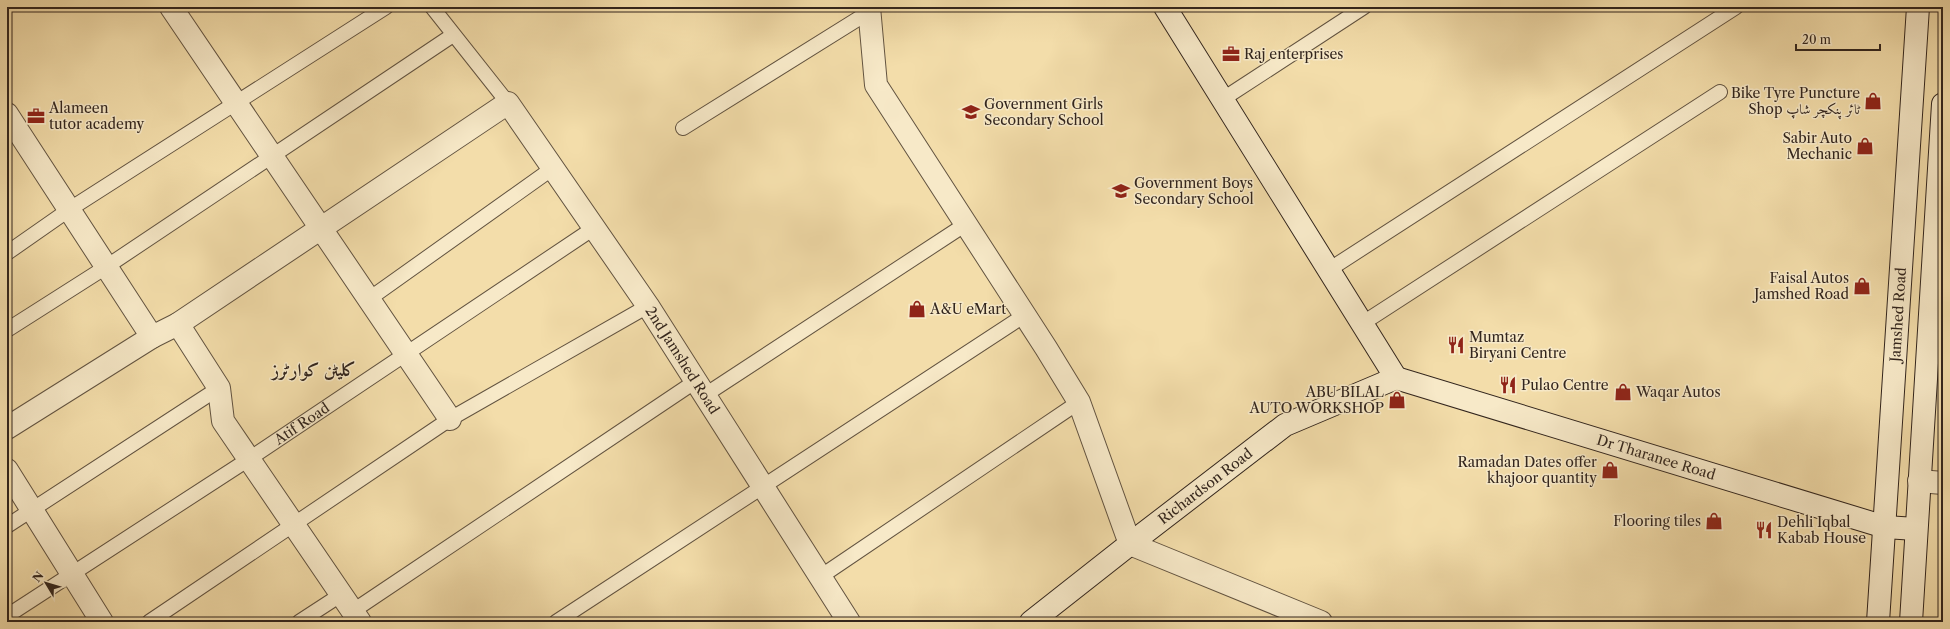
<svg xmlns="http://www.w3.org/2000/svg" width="1950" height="629" font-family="'Libre Caslon Text',Amiri,serif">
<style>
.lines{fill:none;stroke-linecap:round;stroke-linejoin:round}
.lane-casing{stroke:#625340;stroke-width:16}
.street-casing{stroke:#625340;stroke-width:24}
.secondary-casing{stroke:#32251d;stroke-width:24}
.lane{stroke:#f7e9c8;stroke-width:14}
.street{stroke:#f7e9c8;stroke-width:22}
.secondary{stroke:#f7e9c8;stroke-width:22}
.labels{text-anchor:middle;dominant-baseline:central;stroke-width:3;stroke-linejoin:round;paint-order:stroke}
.poi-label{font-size:14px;fill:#32251d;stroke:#f7e9c8;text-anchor:start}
.street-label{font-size:14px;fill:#32251d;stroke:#f7e9c8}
.district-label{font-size:18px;font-weight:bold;fill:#32251d;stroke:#f7e9c8}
</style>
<rect width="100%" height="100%" fill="#f3ddaa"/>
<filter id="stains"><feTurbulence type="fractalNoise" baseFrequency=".005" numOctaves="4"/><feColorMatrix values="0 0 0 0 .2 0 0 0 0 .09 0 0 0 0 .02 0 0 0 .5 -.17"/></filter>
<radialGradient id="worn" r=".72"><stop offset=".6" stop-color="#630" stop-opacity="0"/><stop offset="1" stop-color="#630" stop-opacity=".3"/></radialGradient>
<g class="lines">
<g class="lane-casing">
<g id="lane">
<polyline points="432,7 508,103"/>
<polyline points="1223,99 1364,7"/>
<polyline points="683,128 869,12"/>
<polyline points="7,253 70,209 386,7"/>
<polyline points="1330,269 1736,7"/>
<polyline points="369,299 553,168"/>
<polyline points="1363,323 1720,92"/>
<polyline points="7,330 106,267 453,35"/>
<polyline points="705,395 966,224"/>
<polyline points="7,526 219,388"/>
<polyline points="820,577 1079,402"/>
<polyline points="353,611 696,381"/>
<path id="s1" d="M7,616L249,459L594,228"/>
<polyline points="149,622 450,419 648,306"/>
<polyline points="299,622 342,594"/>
<polyline points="556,622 1025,315"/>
</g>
</g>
<g class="street-casing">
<g id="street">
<polyline points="171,7 450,419"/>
<polyline points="869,7 876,85 1046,348 1079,402 1130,544 1321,622"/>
<polyline points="7,114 152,337 178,324 219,388 223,421 360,622"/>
<path id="s2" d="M178,324L508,103L648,306L849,622"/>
<polyline points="7,428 152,337"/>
<polyline points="7,470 102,622"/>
<polyline points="1919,481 1943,483"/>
</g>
</g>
<g class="secondary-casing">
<g id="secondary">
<polyline points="1165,7 1396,378"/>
<path id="s3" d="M1396,378L1885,527L1916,529"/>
<path id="s4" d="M1031,622L1130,544L1285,425L1396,378"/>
<path id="s5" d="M1878,622L1918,7"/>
<polyline points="1911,622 1943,104"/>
</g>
</g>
<use href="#lane" class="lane"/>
<use href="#street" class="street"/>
<use href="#secondary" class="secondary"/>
</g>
<defs>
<g id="office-bare" transform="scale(1.38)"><path d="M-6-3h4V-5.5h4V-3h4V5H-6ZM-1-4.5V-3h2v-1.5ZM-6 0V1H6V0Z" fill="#8f2418" stroke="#f7e9c8" stroke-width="2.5" paint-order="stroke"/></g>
<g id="shop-bare" transform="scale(1.38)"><path d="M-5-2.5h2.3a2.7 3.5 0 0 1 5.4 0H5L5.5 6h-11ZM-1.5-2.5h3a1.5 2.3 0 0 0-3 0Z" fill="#8f2418" stroke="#f7e9c8" stroke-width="2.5" paint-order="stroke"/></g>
<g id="school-bare" transform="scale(1.38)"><path d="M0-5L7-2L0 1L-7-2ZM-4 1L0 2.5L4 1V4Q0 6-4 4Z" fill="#8f2418" stroke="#f7e9c8" stroke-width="2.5" paint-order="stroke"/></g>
<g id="restaurant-bare" transform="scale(1.38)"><path d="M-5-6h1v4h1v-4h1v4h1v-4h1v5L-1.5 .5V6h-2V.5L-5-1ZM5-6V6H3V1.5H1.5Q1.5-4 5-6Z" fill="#8f2418" stroke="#f7e9c8" stroke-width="2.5" paint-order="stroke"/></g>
</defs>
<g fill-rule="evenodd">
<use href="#office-bare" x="1231" y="54"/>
<use href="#shop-bare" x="1873" y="101"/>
<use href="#school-bare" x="971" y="112"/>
<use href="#office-bare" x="36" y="116"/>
<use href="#shop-bare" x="1865" y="146"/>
<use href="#school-bare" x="1121" y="191"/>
<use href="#shop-bare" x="1862" y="286"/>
<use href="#shop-bare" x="917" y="309"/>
<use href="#restaurant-bare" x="1456" y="345"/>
<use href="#restaurant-bare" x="1508" y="385"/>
<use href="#shop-bare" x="1623" y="392"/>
<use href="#shop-bare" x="1397" y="400"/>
<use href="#shop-bare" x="1610" y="470"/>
<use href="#shop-bare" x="1714" y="521"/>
<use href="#restaurant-bare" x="1764" y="530"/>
</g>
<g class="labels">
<g class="poi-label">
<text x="1244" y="54">Raj enterprises</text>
<text x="1860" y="93" text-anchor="end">Bike Tyre Puncture<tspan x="1860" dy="16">Shop ٹائر پنکچر شاپ</tspan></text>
<text x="984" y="104">Government Girls<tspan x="984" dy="16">Secondary School</tspan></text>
<text x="49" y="108">Alameen<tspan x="49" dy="16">tutor academy</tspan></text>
<text x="1852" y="138" text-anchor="end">Sabir Auto<tspan x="1852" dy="16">Mechanic</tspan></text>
<text x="1134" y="183">Government Boys<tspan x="1134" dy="16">Secondary School</tspan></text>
<text x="1849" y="278" text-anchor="end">Faisal Autos<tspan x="1849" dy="16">Jamshed Road</tspan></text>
<text x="930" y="309">A&amp;U eMart</text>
<text x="1469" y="337">Mumtaz<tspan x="1469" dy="16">Biryani Centre</tspan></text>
<text x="1521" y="385">Pulao Centre</text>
<text x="1384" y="392" text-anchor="end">ABU BILAL<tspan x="1384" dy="16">AUTO WORKSHOP</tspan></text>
<text x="1636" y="392">Waqar Autos</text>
<text x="1597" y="462" text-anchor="end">Ramadan Dates offer<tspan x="1597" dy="16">khajoor quantity</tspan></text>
<text x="1701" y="521" text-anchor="end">Flooring tiles</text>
<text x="1777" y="522">Dehli Iqbal<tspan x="1777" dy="16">Kabab House</tspan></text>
</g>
<g class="street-label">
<text stroke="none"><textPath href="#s5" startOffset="308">Jamshed Road</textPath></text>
<text stroke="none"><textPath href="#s2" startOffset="708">2nd Jamshed Road</textPath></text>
<text stroke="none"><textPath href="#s1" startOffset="352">Atif Road</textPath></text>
<text stroke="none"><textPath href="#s3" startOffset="272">Dr Tharanee Road</textPath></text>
<text stroke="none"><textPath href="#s4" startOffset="221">Richardson Road</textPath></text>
</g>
<g class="district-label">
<text x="314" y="370">کلیٹن کوارٹرز</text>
</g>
</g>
<rect width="1950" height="629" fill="none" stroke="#f3ddaa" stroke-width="24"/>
<rect x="8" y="8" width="1934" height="613" fill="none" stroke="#32251d" stroke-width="2"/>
<rect x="12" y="12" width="1926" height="605" fill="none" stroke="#32251d"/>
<g transform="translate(46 583) rotate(308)" stroke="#f7e9c8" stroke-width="3" paint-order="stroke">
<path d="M0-3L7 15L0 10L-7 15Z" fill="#32251d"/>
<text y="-6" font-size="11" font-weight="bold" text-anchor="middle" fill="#32251d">N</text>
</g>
<path d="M1796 44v6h84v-6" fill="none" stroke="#32251d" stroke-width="2"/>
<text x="1802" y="44" font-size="12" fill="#32251d" stroke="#f7e9c8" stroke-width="3" paint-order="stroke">20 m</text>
<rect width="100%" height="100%" filter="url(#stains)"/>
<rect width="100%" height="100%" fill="url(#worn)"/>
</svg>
